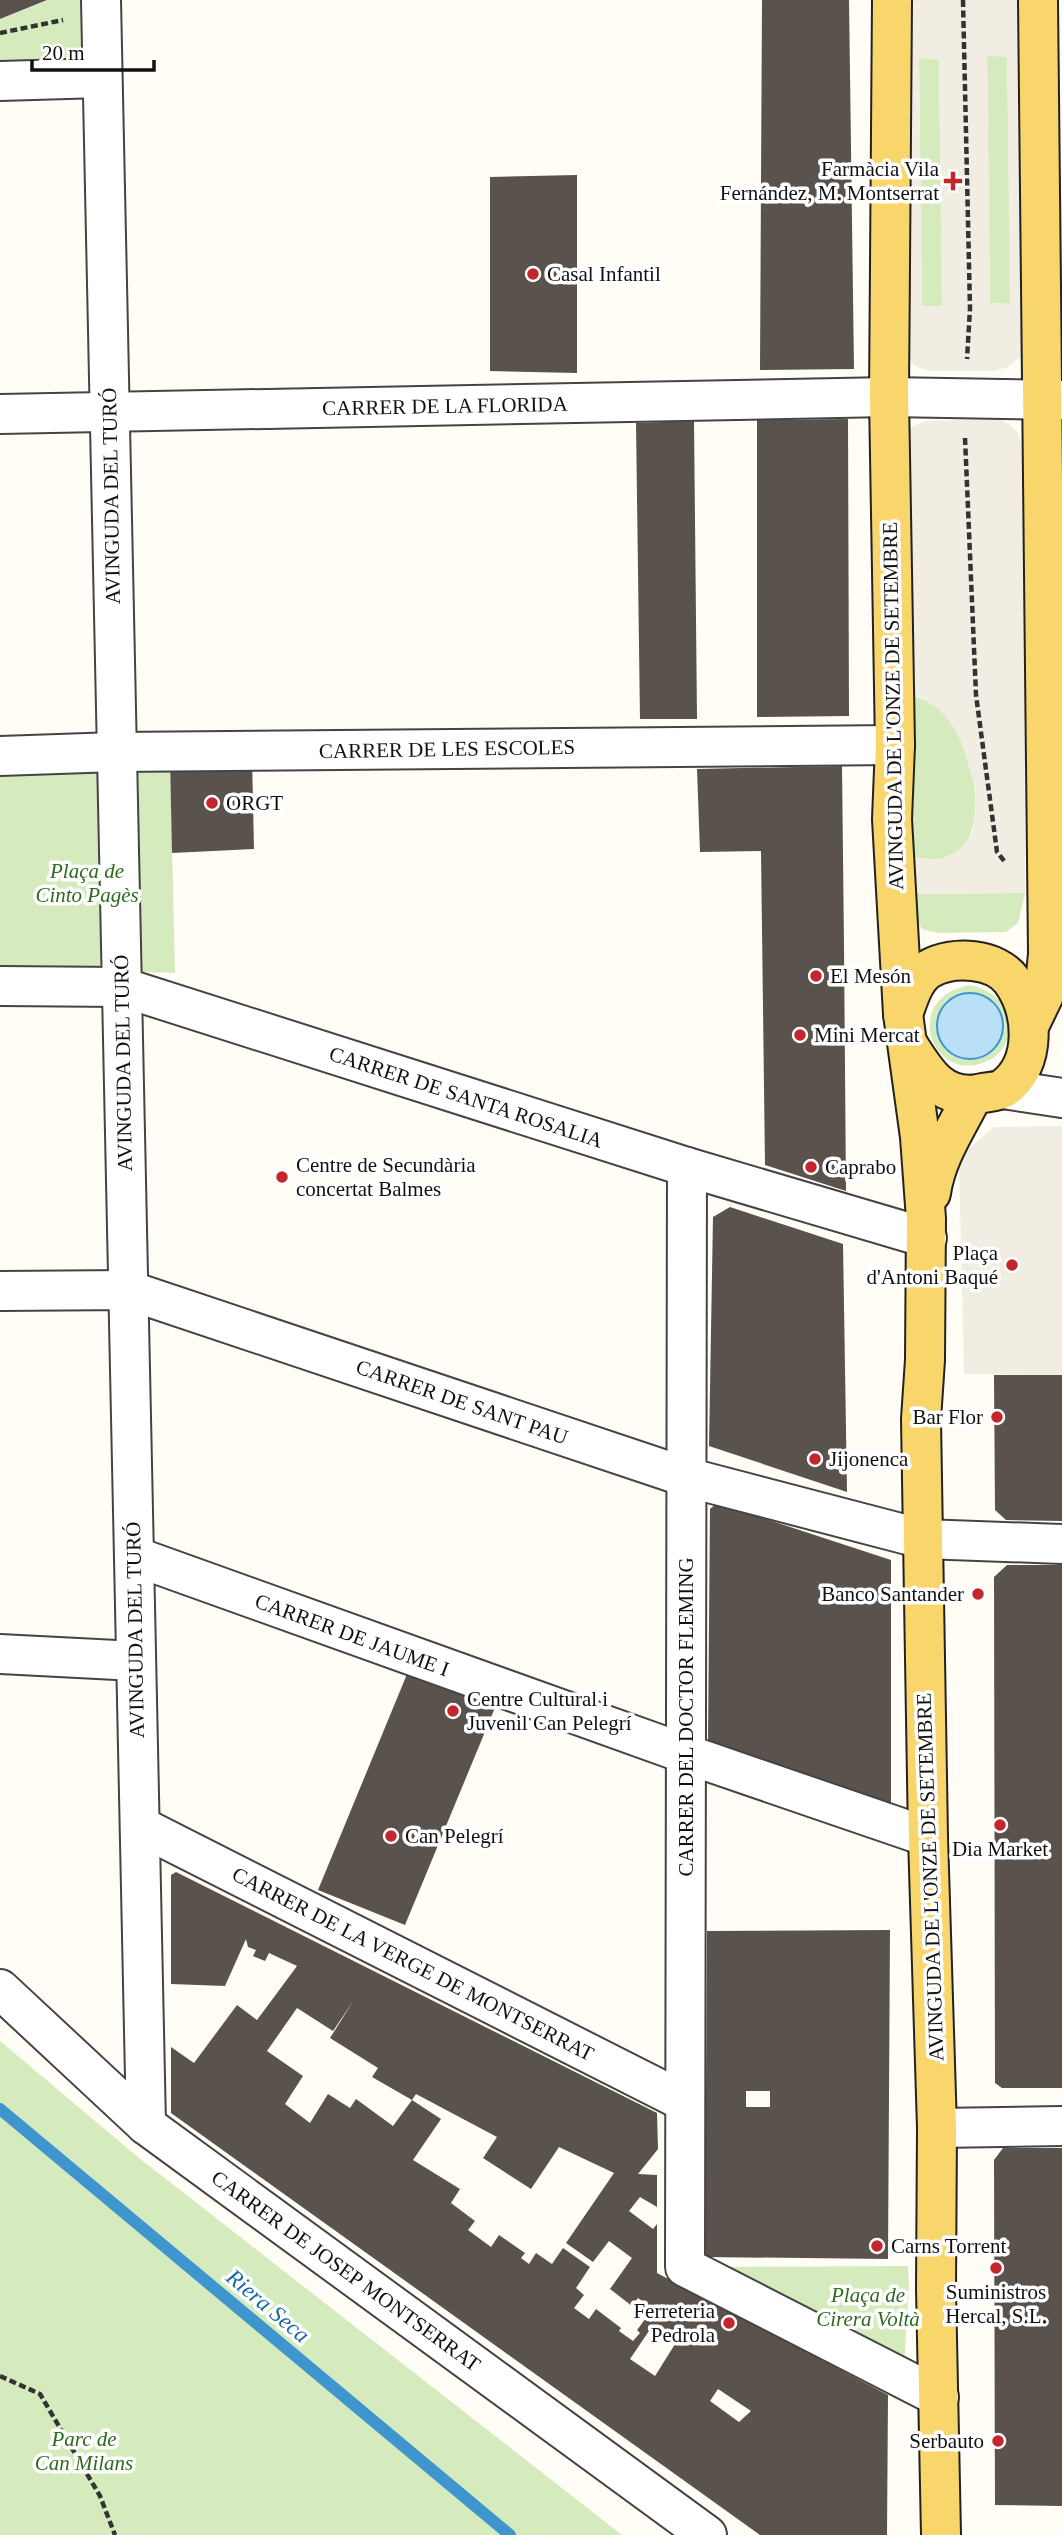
<svg xmlns="http://www.w3.org/2000/svg" width="1062" height="2535" font-family="Georgia,serif">
<style>
.green{fill:#d5ebbd;fill-rule:evenodd}
.plaza{fill:#f1ede2;fill-rule:evenodd}
.water{fill:#b9e0f7;stroke:#3f96cf;stroke-width:2}
.lines{fill:none;stroke-linecap:round;stroke-linejoin:round}
.stream{stroke:#3f96cf;stroke-width:12}
.building{fill:#5a524d;fill-rule:evenodd}
.minor-casing{stroke:#444;stroke-width:42}
.major-casing{stroke:#222;stroke-width:42}
.path{stroke:#333;stroke-width:4.5;stroke-dasharray:7 3.5;stroke-linecap:butt}
.minor{stroke:#fff;stroke-width:38}
.major{stroke:#f9d66b;stroke-width:38}
.poi-dot{fill:#c4262e;stroke:#fff;stroke-width:2.5}
.labels{text-anchor:middle;dominant-baseline:central;stroke-width:7;stroke-linejoin:round;paint-order:stroke}
.poi-label{font-size:21px;fill:#111;stroke:#fff;text-anchor:start}
.street-label{font-size:21px;fill:#111;stroke:#fff}
.park-label{font-size:21px;font-style:italic;fill:#2f6b1f;stroke:#fff}
.water-label{font-size:23px;font-style:italic;fill:#1768a6;stroke:#fff}
</style>
<rect width="100%" height="100%" fill="#fffdf5"/>
<g class="green">
<polygon points="48,0 86,0 84,65 0,64 0,19"/>
<polygon points="987,56 1007,56 1011,304 990,303"/>
<polygon points="919,58 939,59 942,307 922,306"/>
<path d="M906,694C924,697 940,707 951,723C975,755 996,848 940,859C930,861 917,857 907,856Z"/>
<polygon points="170,758 175,973 0,967 0,762"/>
<polygon points="1025,893 1018,923 1006,932 938,933 922,929 916,919 906,894"/>
<path d="M970,985C1001,992 1021,1017 1003,1048C998,1056 991,1060 982,1063C931,1081 901,998 970,985ZM981,995C1004,1008 1007,1038 986,1054L946,1049C937,1034 935,1023 942,1008Z"/>
<polygon points="0,2041 139,2158 622,2535 0,2535"/>
<polygon points="908,2266 909,2284 904,2368 685,2267"/>
</g>
<g class="plaza">
<path d="M907,0H1018L1027,13V339L1021,356L1008,367L994,371H929L915,366L904,353ZM987,56L1007,57L1010,304L990,303ZM919,58L939,60L942,306H922Z"/>
<polygon points="1002,419 1017,431 1024,450 1025,893 906,894 907,856 939,860 961,849 973,831 976,791 962,744 952,724 941,711 921,697 906,694 908,429 924,421"/>
<polygon points="1062,1126 1062,1375 964,1374 959,1157 994,1127"/>
</g>
<circle class="water" cx="970" cy="1026" r="33"/>
<g class="lines">
<polyline class="stream" points="0,2109 510,2535"/>
</g>
<g class="building">
<polygon points="0,0 47,0 0,19"/>
<polygon points="762,0 849,0 854,369 760,370"/>
<polygon points="577,175 577,373 490,371 490,177"/>
<polygon points="848,419 849,716 757,717 757,420"/>
<polygon points="694,421 697,719 640,719 636,423"/>
<polygon points="252,756 254,849 172,853 170,758"/>
<polygon points="842,766 844,946 846,1191 765,1165 761,851 700,852 697,769"/>
<polygon points="730,1207 843,1244 847,1492 709,1446 713,1217"/>
<polygon points="994,1375 1062,1375 1062,1521 1006,1520 995,1510"/>
<polygon points="717,1503 891,1560 891,1806 708,1743 710,1509"/>
<polygon points="1007,1565 1062,1565 1062,2088 1002,2088 995,2083 994,1577"/>
<polygon points="412,1662 499,1698 405,1925 318,1890"/>
<path d="M176,1872L657,2113L658,2149L638,2174L657,2175V2207L640,2197L629,2211L653,2229L657,2224V2273L888,2395L887,2535H760L171,2113V2047L194,2063L237,2005L257,2020L297,1966L269,1953L265,1961L253,1956L256,1950L248,1947L246,1939L225,1986L171,1984V1875ZM354,2000L330,2038L378,2068L372,2077L412,2100L416,2094L497,2137L483,2158L531,2189L559,2147L614,2173L566,2243L593,2262L609,2241L632,2258L610,2289L632,2306L638,2298L658,2313L651,2322L646,2318L637,2330L640,2333L633,2341L619,2331L621,2328L596,2309L589,2319L574,2308L584,2295L576,2288L590,2267L563,2248L552,2264L536,2253L529,2264L521,2258L525,2253L499,2235L491,2247L468,2230L475,2221L451,2203L460,2189L413,2160L441,2119L412,2100L393,2126L356,2099L350,2108L328,2094L310,2123L285,2104L303,2076L267,2051L297,2008L333,2031ZM653,2325L677,2341L655,2376L630,2359ZM718,2389L751,2411L739,2422L710,2401Z"/>
<path d="M890,1930L888,2259L705,2257L707,1931ZM746,2091H770V2107H746Z"/>
<polygon points="1003,2148 1062,2148 1062,2506 995,2505 994,2160"/>
</g>
<g class="lines">
<g class="minor-casing">
<g id="minor">
<polyline points="101,0 146,2125"/>
<polyline points="0,81 101,78"/>
<polyline points="0,414 889,397 1062,400"/>
<polyline points="0,756 116,752 895,745"/>
<polyline points="0,986 122,987 687,1167 927,1238"/>
<polyline points="1003,1089 1062,1098"/>
<polyline points="687,1167 685,2267 939,2397"/>
<polyline points="0,1291 128,1290 686,1477 923,1539 1062,1544"/>
<polyline points="134,1556 686,1754 928,1837"/>
<polyline points="0,1654 136,1661"/>
<polyline points="140,1826 685,2102"/>
<polyline points="0,1989 146,2125 707,2535"/>
<polyline points="937,2128 1062,2126"/>
</g>
</g>
<g class="major-casing">
<g id="major">
<polyline points="892,0 889,397 895,745 892,819 903,1014 920,1137 926,1219 925,1360 921,1419 928,1837 937,2128 936,2289 941,2535"/>
<path d="M903,1014C909,998 914,978 929,969C953,955 996,958 1012,981C1034,1012 1037,1064 1004,1088C998,1092 985,1092 978,1094C942,1100 926,1073 909,1046"/>
<polyline points="1029,1026 1044,995 1048,954 1038,0"/>
<path d="M931,1193C936,1157 957,1127 973,1095"/>
</g>
</g>
<g class="path">
<polyline points="963,0 970,309 967,359"/>
<polyline points="0,33 63,20"/>
<polyline points="965,438 976,695 997,852 1005,862"/>
<polyline points="0,2376 40,2394 100,2496 115,2535"/>
</g>
<use href="#minor" class="minor"/>
<use href="#major" class="major"/>
</g>
<g class="poi-dot">
<path d="M949.5 170.5h7v7h7v7h-7v7h-7v-7h-7v-7h7z"/>
<circle cx="533" cy="274" r="7"/>
<circle cx="212" cy="803" r="7"/>
<circle cx="816" cy="976" r="7"/>
<circle cx="800" cy="1035" r="7"/>
<circle cx="811" cy="1167" r="7"/>
<circle cx="282" cy="1177" r="7"/>
<circle cx="1012" cy="1265" r="7"/>
<circle cx="997" cy="1417" r="7"/>
<circle cx="815" cy="1459" r="7"/>
<circle cx="978" cy="1594" r="7"/>
<circle cx="453" cy="1711" r="7"/>
<circle cx="1000" cy="1825" r="7"/>
<circle cx="391" cy="1836" r="7"/>
<circle cx="877" cy="2246" r="7"/>
<circle cx="996" cy="2268" r="7"/>
<circle cx="729" cy="2323" r="7"/>
<circle cx="998" cy="2441" r="7"/>
</g>
<g class="labels">
<g class="poi-label">
<text x="939" y="169" text-anchor="end">Farmàcia Vila<tspan x="939" dy="24">Fernández, M. Montserrat</tspan></text>
<text x="547" y="274">Casal Infantil</text>
<text x="226" y="803">ORGT</text>
<text x="830" y="976">El Mesón</text>
<text x="814" y="1035">Mini Mercat</text>
<text x="296" y="1165">Centre de Secundària<tspan x="296" dy="24">concertat Balmes</tspan></text>
<text x="825" y="1167">Caprabo</text>
<text x="998" y="1253" text-anchor="end">Plaça<tspan x="998" dy="24">d'Antoni Baqué</tspan></text>
<text x="983" y="1417" text-anchor="end">Bar Flor</text>
<text x="829" y="1459">Jijonenca</text>
<text x="964" y="1594" text-anchor="end">Banco Santander</text>
<text x="467" y="1699">Centre Cultural i<tspan x="467" dy="24">Juvenil Can Pelegrí</tspan></text>
<text x="405" y="1836">Can Pelegrí</text>
<text x="1000" y="1849" text-anchor="middle">Dia Market</text>
<text x="891" y="2246">Carns Torrent</text>
<text x="996" y="2292" text-anchor="middle">Suministros<tspan x="996" dy="24">Hercal, S.L.</tspan></text>
<text x="715" y="2311" text-anchor="end">Ferreteria<tspan x="715" dy="24">Pedrola</tspan></text>
<text x="984" y="2441" text-anchor="end">Serbauto</text>
</g>
<g class="street-label">
<text transform="translate(445 406) rotate(-1)">CARRER DE LA FLORIDA</text>
<text transform="translate(111 496) rotate(-91)">AVINGUDA DEL TURÓ</text>
<text transform="translate(893 706) rotate(-91)">AVINGUDA DE L'ONZE DE SETEMBRE</text>
<text transform="translate(447 749) rotate(-1)">CARRER DE LES ESCOLES</text>
<text transform="translate(123 1063) rotate(-91)">AVINGUDA DEL TURÓ</text>
<text transform="translate(466 1097) rotate(18)">CARRER DE SANTA ROSALIA</text>
<text transform="translate(462 1402) rotate(19)">CARRER DE SANT PAU</text>
<text transform="translate(135 1630) rotate(-91)">AVINGUDA DEL TURÓ</text>
<text transform="translate(352 1635) rotate(20)">CARRER DE JAUME I</text>
<text transform="translate(686 1717) rotate(-90)">CARRER DEL DOCTOR FLEMING</text>
<text transform="translate(930 1877) rotate(-92)">AVINGUDA DE L'ONZE DE SETEMBRE</text>
<text transform="translate(413 1964) rotate(27)">CARRER DE LA VERGE DE MONTSERRAT</text>
<text transform="translate(346 2271) rotate(36)">CARRER DE JOSEP MONTSERRAT</text>
</g>
<g class="park-label">
<text x="87" y="871">Plaça de<tspan x="87" dy="24">Cinto Pagès</tspan></text>
<text x="868" y="2295">Plaça de<tspan x="868" dy="24">Cirera Voltà</tspan></text>
<text x="84" y="2439">Parc de<tspan x="84" dy="24">Can Milans</tspan></text>
</g>
<g class="water-label">
<text transform="translate(268 2306) rotate(40)">Riera Seca</text>
</g>
</g>
<path d="M32 60v10h122v-10" fill="none" stroke="#111111" stroke-width="3.5"/>
<text x="42" y="60" font-size="21" fill="#111111" stroke="#ffffff" stroke-width="5" paint-order="stroke">20 m</text>
</svg>
